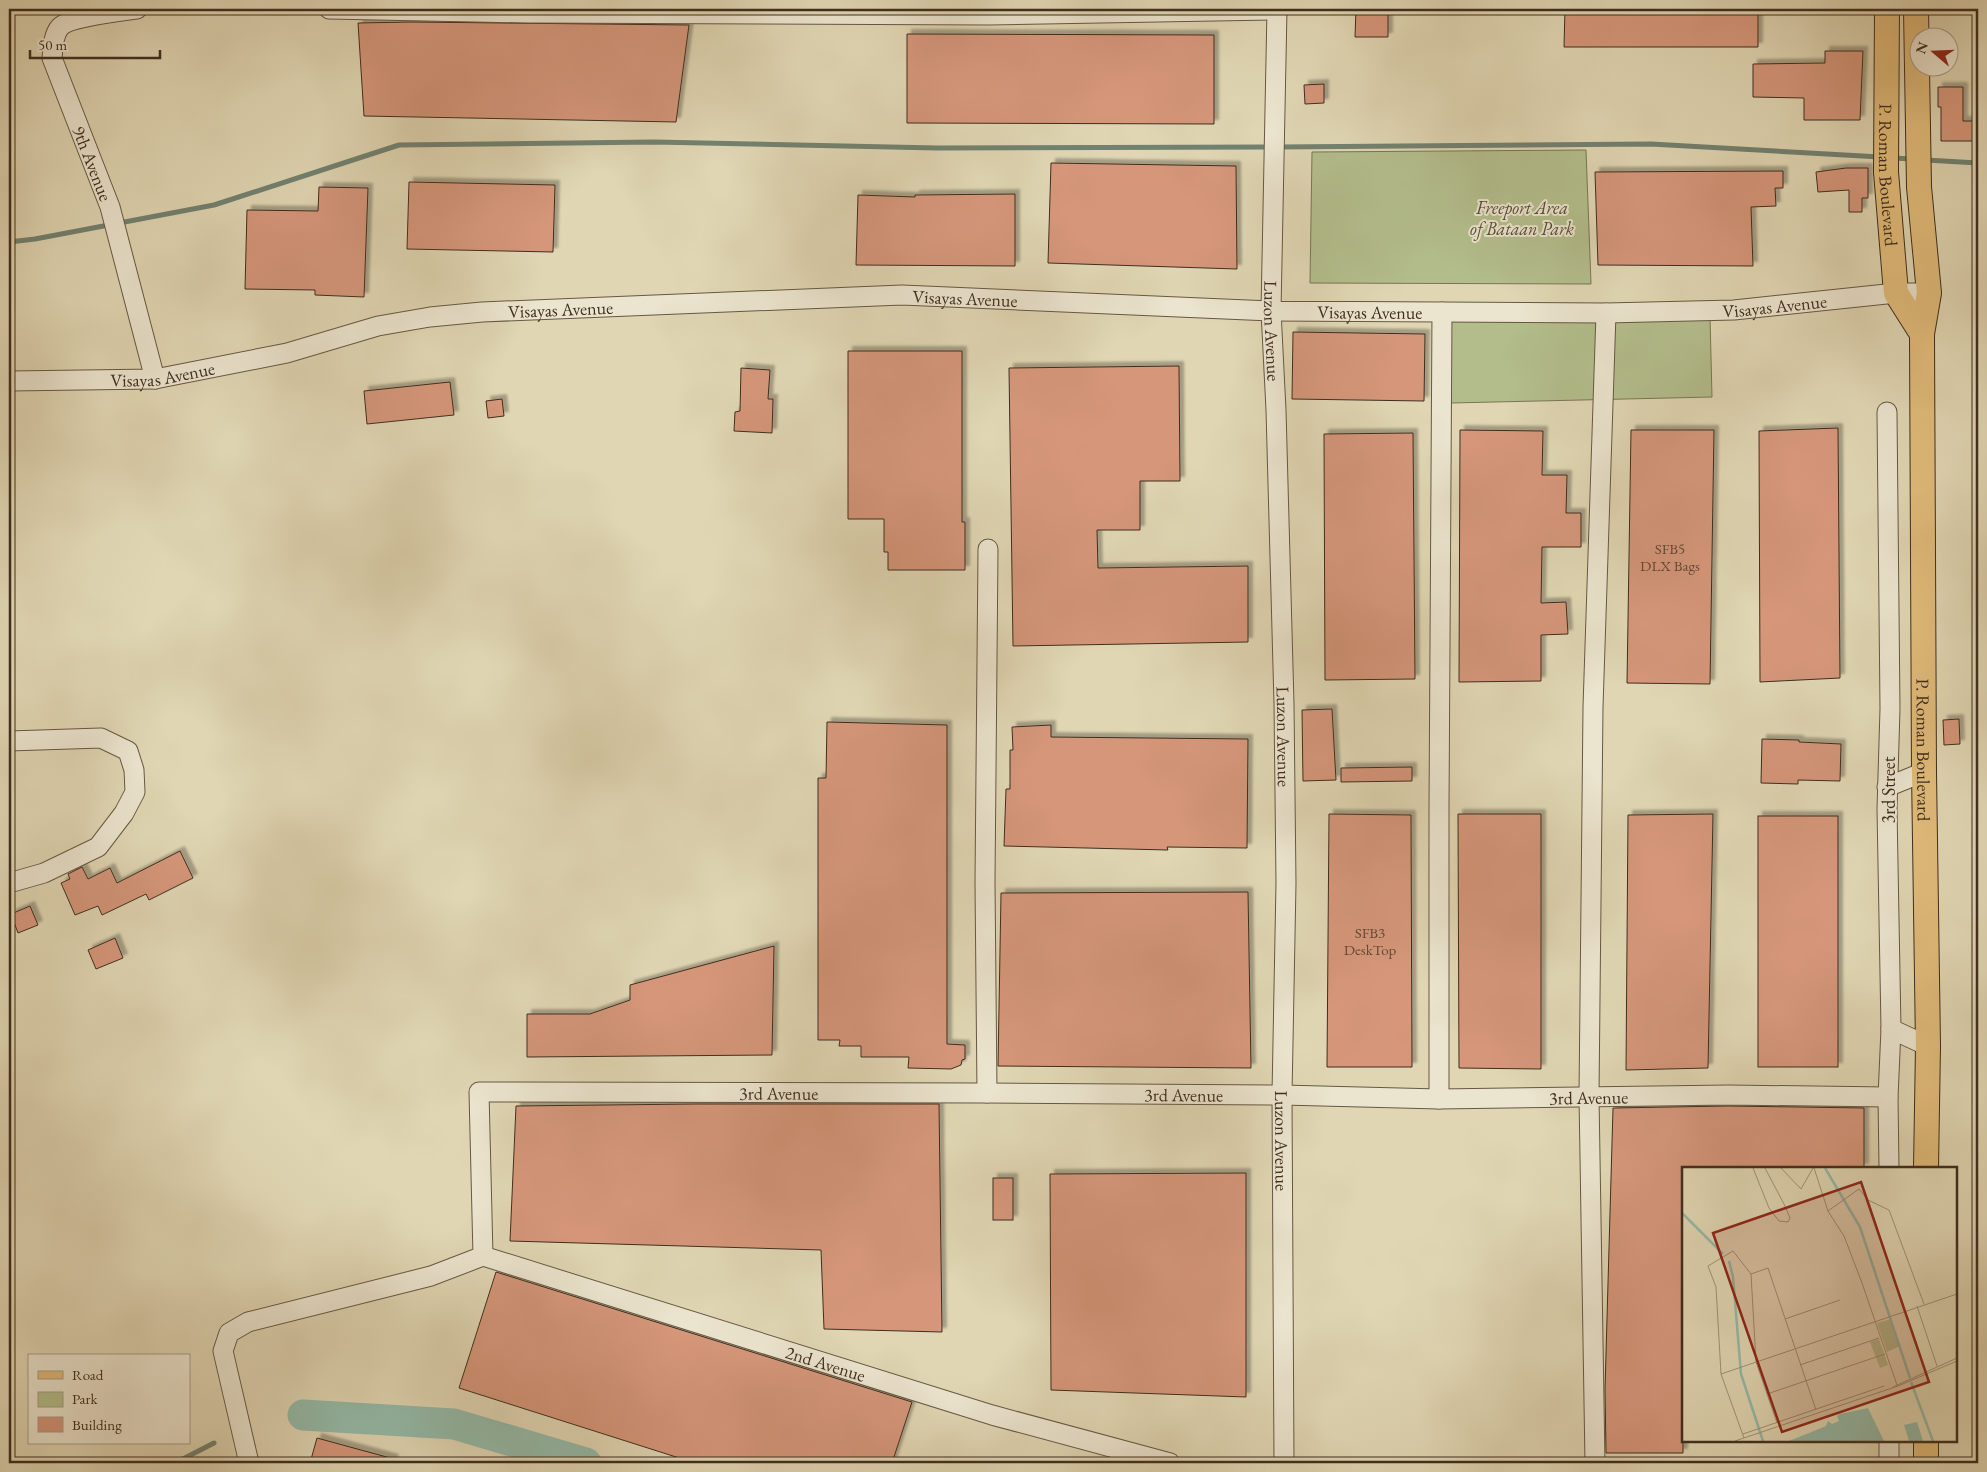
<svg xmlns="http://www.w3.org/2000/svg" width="1987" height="1472" font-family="'EB Garamond',serif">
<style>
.green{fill:#b3bd8c;stroke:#797655}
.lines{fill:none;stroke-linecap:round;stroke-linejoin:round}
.stream{stroke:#728271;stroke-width:5}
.river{stroke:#94baa8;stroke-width:31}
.building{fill:#d5967a;stroke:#3f2e1e;filter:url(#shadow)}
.minor-casing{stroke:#675843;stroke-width:21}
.major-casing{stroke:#3f2e1e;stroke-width:26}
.minor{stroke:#ebe4ce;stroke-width:19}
.major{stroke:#e0bb7a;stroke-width:24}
.labels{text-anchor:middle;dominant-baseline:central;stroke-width:4;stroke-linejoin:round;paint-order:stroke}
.number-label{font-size:15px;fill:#644835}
.street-label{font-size:18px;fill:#3f2e1e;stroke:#ebe4ce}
.park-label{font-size:18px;font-style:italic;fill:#564b34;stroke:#ebe4ce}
.inset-river{fill:none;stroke:#94baa8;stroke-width:2.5}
.inset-road{fill:none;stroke:#a09377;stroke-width:1}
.view{fill:#8f2418;fill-opacity:0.15;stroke:#8f2418;stroke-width:2.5}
.inset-edge{fill:none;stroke:#3f2e1e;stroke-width:2.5}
</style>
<defs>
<filter id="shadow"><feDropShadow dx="4.5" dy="-4.5" stdDeviation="1" flood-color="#0004"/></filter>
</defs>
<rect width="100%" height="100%" fill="#e0d6b3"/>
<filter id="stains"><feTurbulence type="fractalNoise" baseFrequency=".004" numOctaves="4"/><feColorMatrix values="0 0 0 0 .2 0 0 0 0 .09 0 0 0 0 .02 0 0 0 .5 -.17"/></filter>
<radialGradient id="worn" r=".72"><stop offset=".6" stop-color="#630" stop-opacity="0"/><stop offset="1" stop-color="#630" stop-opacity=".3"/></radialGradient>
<g class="green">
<polygon points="1586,150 1591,284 1310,283 1312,152"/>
<polygon points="1710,317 1712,397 1451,403 1451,319"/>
</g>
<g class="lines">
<g class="stream">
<polyline points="1279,147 1651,144 1880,157"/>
<polyline points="1893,158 1912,159"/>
<polyline points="1926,160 1978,163"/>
<polyline points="9,242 35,239 214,205 399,145 654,142 937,148 1270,147"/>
<polyline points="175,1463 214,1443"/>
</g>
<polyline class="river" points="303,1415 454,1424 586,1463"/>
</g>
<g class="building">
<polygon points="1356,9 1388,9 1388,37 1355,37"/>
<polygon points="1565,9 1758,9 1758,47 1564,47"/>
<polygon points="412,22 689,25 676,122 364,116 358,23"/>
<polygon points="907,34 1214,35 1214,124 907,123"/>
<polygon points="1825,51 1863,51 1860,120 1804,120 1804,98 1753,97 1753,64 1825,63"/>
<polygon points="1324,84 1324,103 1305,104 1304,85"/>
<polygon points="1938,87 1963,87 1963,121 1978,121 1978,141 1941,141 1941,107 1938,107"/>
<polygon points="1051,163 1236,166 1237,269 1048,263"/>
<polygon points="1846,168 1868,168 1868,198 1862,198 1862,212 1849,212 1849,190 1818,192 1816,172"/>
<polygon points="1783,171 1783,188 1775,188 1776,206 1751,207 1753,266 1598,265 1595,172"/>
<polygon points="409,182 555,185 553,252 407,249"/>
<polygon points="319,187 368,188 364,297 315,295 315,290 245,289 247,210 318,211"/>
<polygon points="1015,194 1015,266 856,265 858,195 915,197 915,195"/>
<polygon points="1293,332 1425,334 1424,401 1292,399"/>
<polygon points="848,351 962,351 962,522 965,522 965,570 888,570 888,552 884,552 884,519 848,519"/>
<polygon points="1179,366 1180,481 1140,481 1140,530 1097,530 1098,568 1248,566 1248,642 1013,646 1009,368"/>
<polygon points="741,368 770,370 768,399 773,399 772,433 734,431 735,412 740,411"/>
<polygon points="450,382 454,415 367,424 364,391"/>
<polygon points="502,399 504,416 488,418 486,401"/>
<polygon points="1838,428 1840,678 1760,682 1759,431"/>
<polygon points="1460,430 1543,431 1542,475 1567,475 1566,513 1581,513 1581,547 1542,547 1541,603 1566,602 1568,634 1541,635 1541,681 1459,682"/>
<polygon points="1631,430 1714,430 1710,684 1627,683"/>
<polygon points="1413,433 1415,679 1325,680 1324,434"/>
<polygon points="1332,709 1336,780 1303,781 1302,710"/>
<polygon points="1959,719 1960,744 1944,745 1943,720"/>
<polygon points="827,722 947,725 947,1044 965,1045 965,1059 962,1060 961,1065 951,1069 908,1068 909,1057 861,1057 861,1046 839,1046 840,1040 818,1040 818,778 826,778"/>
<polygon points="1051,725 1051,737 1248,739 1247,848 1167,847 1168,850 1004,846 1006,789 1010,789 1010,750 1013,750 1012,727"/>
<polygon points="1762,739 1799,740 1799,742 1841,744 1840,781 1798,780 1798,784 1761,783"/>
<polygon points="1412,767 1412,781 1341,782 1341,768"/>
<polygon points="1329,814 1411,815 1412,1067 1327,1067"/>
<polygon points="1458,814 1541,814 1541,1069 1459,1068"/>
<polygon points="1713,814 1708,1068 1626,1070 1628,815"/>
<rect x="1758" y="816" width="80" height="251"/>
<polygon points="180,851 193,878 149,900 146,894 102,915 98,906 75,915 61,883 70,879 68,874 82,867 88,879 110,868 117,883"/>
<polygon points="1248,892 1251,1068 998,1066 1001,893"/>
<polygon points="30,906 38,925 18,933 11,914"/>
<polygon points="115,938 123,958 96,969 88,950"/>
<polygon points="774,946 772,1055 527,1057 527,1014 590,1014 630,1000 630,985"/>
<polygon points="695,1104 939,1104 942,1332 824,1329 821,1250 510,1241 516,1106"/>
<polygon points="1729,1106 1864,1108 1864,1168 1683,1168 1683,1453 1606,1453 1605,1389 1613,1108"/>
<polygon points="1246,1173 1246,1397 1051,1390 1050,1174"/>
<rect x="993" y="1178" width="20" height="42"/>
<polygon points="496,1272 912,1402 892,1463 695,1463 459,1388"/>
<polygon points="317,1438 394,1459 393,1463 310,1463"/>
</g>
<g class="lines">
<g class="minor-casing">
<g id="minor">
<path id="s1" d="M137,9C122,11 68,18 60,27C53,35 53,48 52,58L110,207L155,379"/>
<polyline points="329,9 528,13 990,15 1277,10"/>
<path id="s2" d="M1277,9L1271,311L1276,410L1284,704L1286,883L1282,1095L1284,1463"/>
<path id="s3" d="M9,381L155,379L287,353L378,326L430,317L482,312L902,295L1271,311L1606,313L1734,310L1896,293H1929"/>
<polyline points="1887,412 1890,709 1887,809 1891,1029 1888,1097 1889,1168"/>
<polyline points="9,741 101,738 128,751 134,770 135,792 124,813 98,847 44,873 9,883"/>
<polyline points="1887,787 1924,772"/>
<polyline points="1891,1029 1928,1046"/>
<polyline points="987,1093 985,882 988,549"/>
<polyline points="1439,1099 1439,808 1442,312"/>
<path id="s4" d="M483,1256L992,1415L1170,1463"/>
<polyline points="1889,1441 1889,1463"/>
<path id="s5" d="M249,1463L223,1351L229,1333L248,1322L431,1276L483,1256L479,1092L987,1093L1282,1095L1439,1099L1729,1095L1888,1097"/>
<polyline points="1595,1463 1589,1096 1593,707 1606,313"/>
</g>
</g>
<g class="major-casing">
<g id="major">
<path id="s6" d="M1887,9L1886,172L1896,293L1922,334"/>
<path id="s7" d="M1916,9L1919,187L1929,293L1922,334L1924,772L1928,1046L1926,1168"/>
<polyline points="1926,1441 1926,1463"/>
</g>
</g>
<use href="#minor" class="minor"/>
<use href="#major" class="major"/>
</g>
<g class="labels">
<g class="number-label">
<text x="1670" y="548">SFB5<tspan x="1670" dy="17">DLX Bags</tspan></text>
<text x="1370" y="932">SFB3<tspan x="1370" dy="17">DeskTop</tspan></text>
</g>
<g class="street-label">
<text stroke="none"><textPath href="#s1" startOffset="225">9th Avenue</textPath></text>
<text stroke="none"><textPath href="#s6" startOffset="166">P. Roman Boulevard</textPath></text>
<text stroke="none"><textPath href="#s3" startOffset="964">Visayas Avenue</textPath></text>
<text stroke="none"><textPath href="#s3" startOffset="1774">Visayas Avenue</textPath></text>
<text stroke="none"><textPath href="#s3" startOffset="559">Visayas Avenue</textPath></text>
<text stroke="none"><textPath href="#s3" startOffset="1369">Visayas Avenue</textPath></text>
<text stroke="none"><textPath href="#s2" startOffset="322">Luzon Avenue</textPath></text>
<text stroke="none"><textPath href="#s3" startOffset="154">Visayas Avenue</textPath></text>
<text stroke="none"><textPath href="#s2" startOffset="728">Luzon Avenue</textPath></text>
<text stroke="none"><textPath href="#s7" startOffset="742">P. Roman Boulevard</textPath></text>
<text transform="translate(1888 790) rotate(-90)">3rd Street</text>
<text stroke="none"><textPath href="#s5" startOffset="864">3rd Avenue</textPath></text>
<text stroke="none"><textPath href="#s5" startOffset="1269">3rd Avenue</textPath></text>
<text stroke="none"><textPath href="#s5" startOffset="1674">3rd Avenue</textPath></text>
<text stroke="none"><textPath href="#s2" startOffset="1132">Luzon Avenue</textPath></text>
<text stroke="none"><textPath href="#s4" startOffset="359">2nd Avenue</textPath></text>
</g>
<g class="park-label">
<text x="1522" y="207">Freeport Area<tspan x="1522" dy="21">of Bataan Park</tspan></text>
</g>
</g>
<g transform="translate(1682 1167)">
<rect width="275" height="275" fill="#e0d6b3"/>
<path d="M209,152L218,179L205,185L195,156ZM197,172L206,198L198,201L188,175Z" fill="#b3bd8c"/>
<path d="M186,241L202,274H107L144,259L146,254L150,257L157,254L155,249L158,247ZM235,255L241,274H227L222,258Z" fill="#94baa8"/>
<path class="inset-river" d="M143,1L178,60L228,211M0,46L41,87M47,94L51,110L59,207L81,274M229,215L251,274"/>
<path class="inset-road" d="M71,1L87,41L97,54L106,55L108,51L103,39L83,1M99,1L119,22L131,1M132,1L146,44L162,69L180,116L215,218M186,33L222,143M146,44L177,22L186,33L207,43L242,137M69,107L74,195L95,256M235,139L255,199M103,152L158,133M118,198L197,171M39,207L275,127M211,220L275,191M85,227L203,187M61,267L202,219M62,271L39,207L34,120L26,99L51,84L69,107L86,101L134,243M53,274L216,219L275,194"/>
<path class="view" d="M179,15L247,215L100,265L31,66Z"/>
<rect width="275" height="275" class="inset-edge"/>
</g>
<rect width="1987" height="1472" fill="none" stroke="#e0d6b3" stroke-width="30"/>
<rect x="10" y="10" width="1967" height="1452" fill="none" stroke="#3f2e1e" stroke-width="2.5"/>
<rect x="15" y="15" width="1957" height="1442" fill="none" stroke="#3f2e1e"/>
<rect x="28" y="1354" width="162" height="90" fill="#ebe4ce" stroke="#a69b88"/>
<rect x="38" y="1371" width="25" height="8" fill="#e0bb7a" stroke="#a69b88"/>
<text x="72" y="1380" font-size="15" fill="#3f2e1e">Road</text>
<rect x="38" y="1392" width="25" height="15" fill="#b3bd8c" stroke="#a69b88"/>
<text x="72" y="1404" font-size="15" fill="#3f2e1e">Park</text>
<rect x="38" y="1417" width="25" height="15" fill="#d5967a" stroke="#a69b88"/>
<text x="72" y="1430" font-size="15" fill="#3f2e1e">Building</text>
<g transform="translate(1934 52) rotate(289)"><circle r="24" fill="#ebe4ce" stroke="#a69b88"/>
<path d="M0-4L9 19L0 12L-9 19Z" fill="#8f2418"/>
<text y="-8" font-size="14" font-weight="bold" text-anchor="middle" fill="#3f2e1e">N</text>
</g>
<path d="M30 50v8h130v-8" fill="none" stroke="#3f2e1e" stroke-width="2.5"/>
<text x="38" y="50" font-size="15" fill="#3f2e1e" stroke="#ebe4ce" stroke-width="4" paint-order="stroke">50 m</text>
<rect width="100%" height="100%" filter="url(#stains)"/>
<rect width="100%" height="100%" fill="url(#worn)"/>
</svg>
